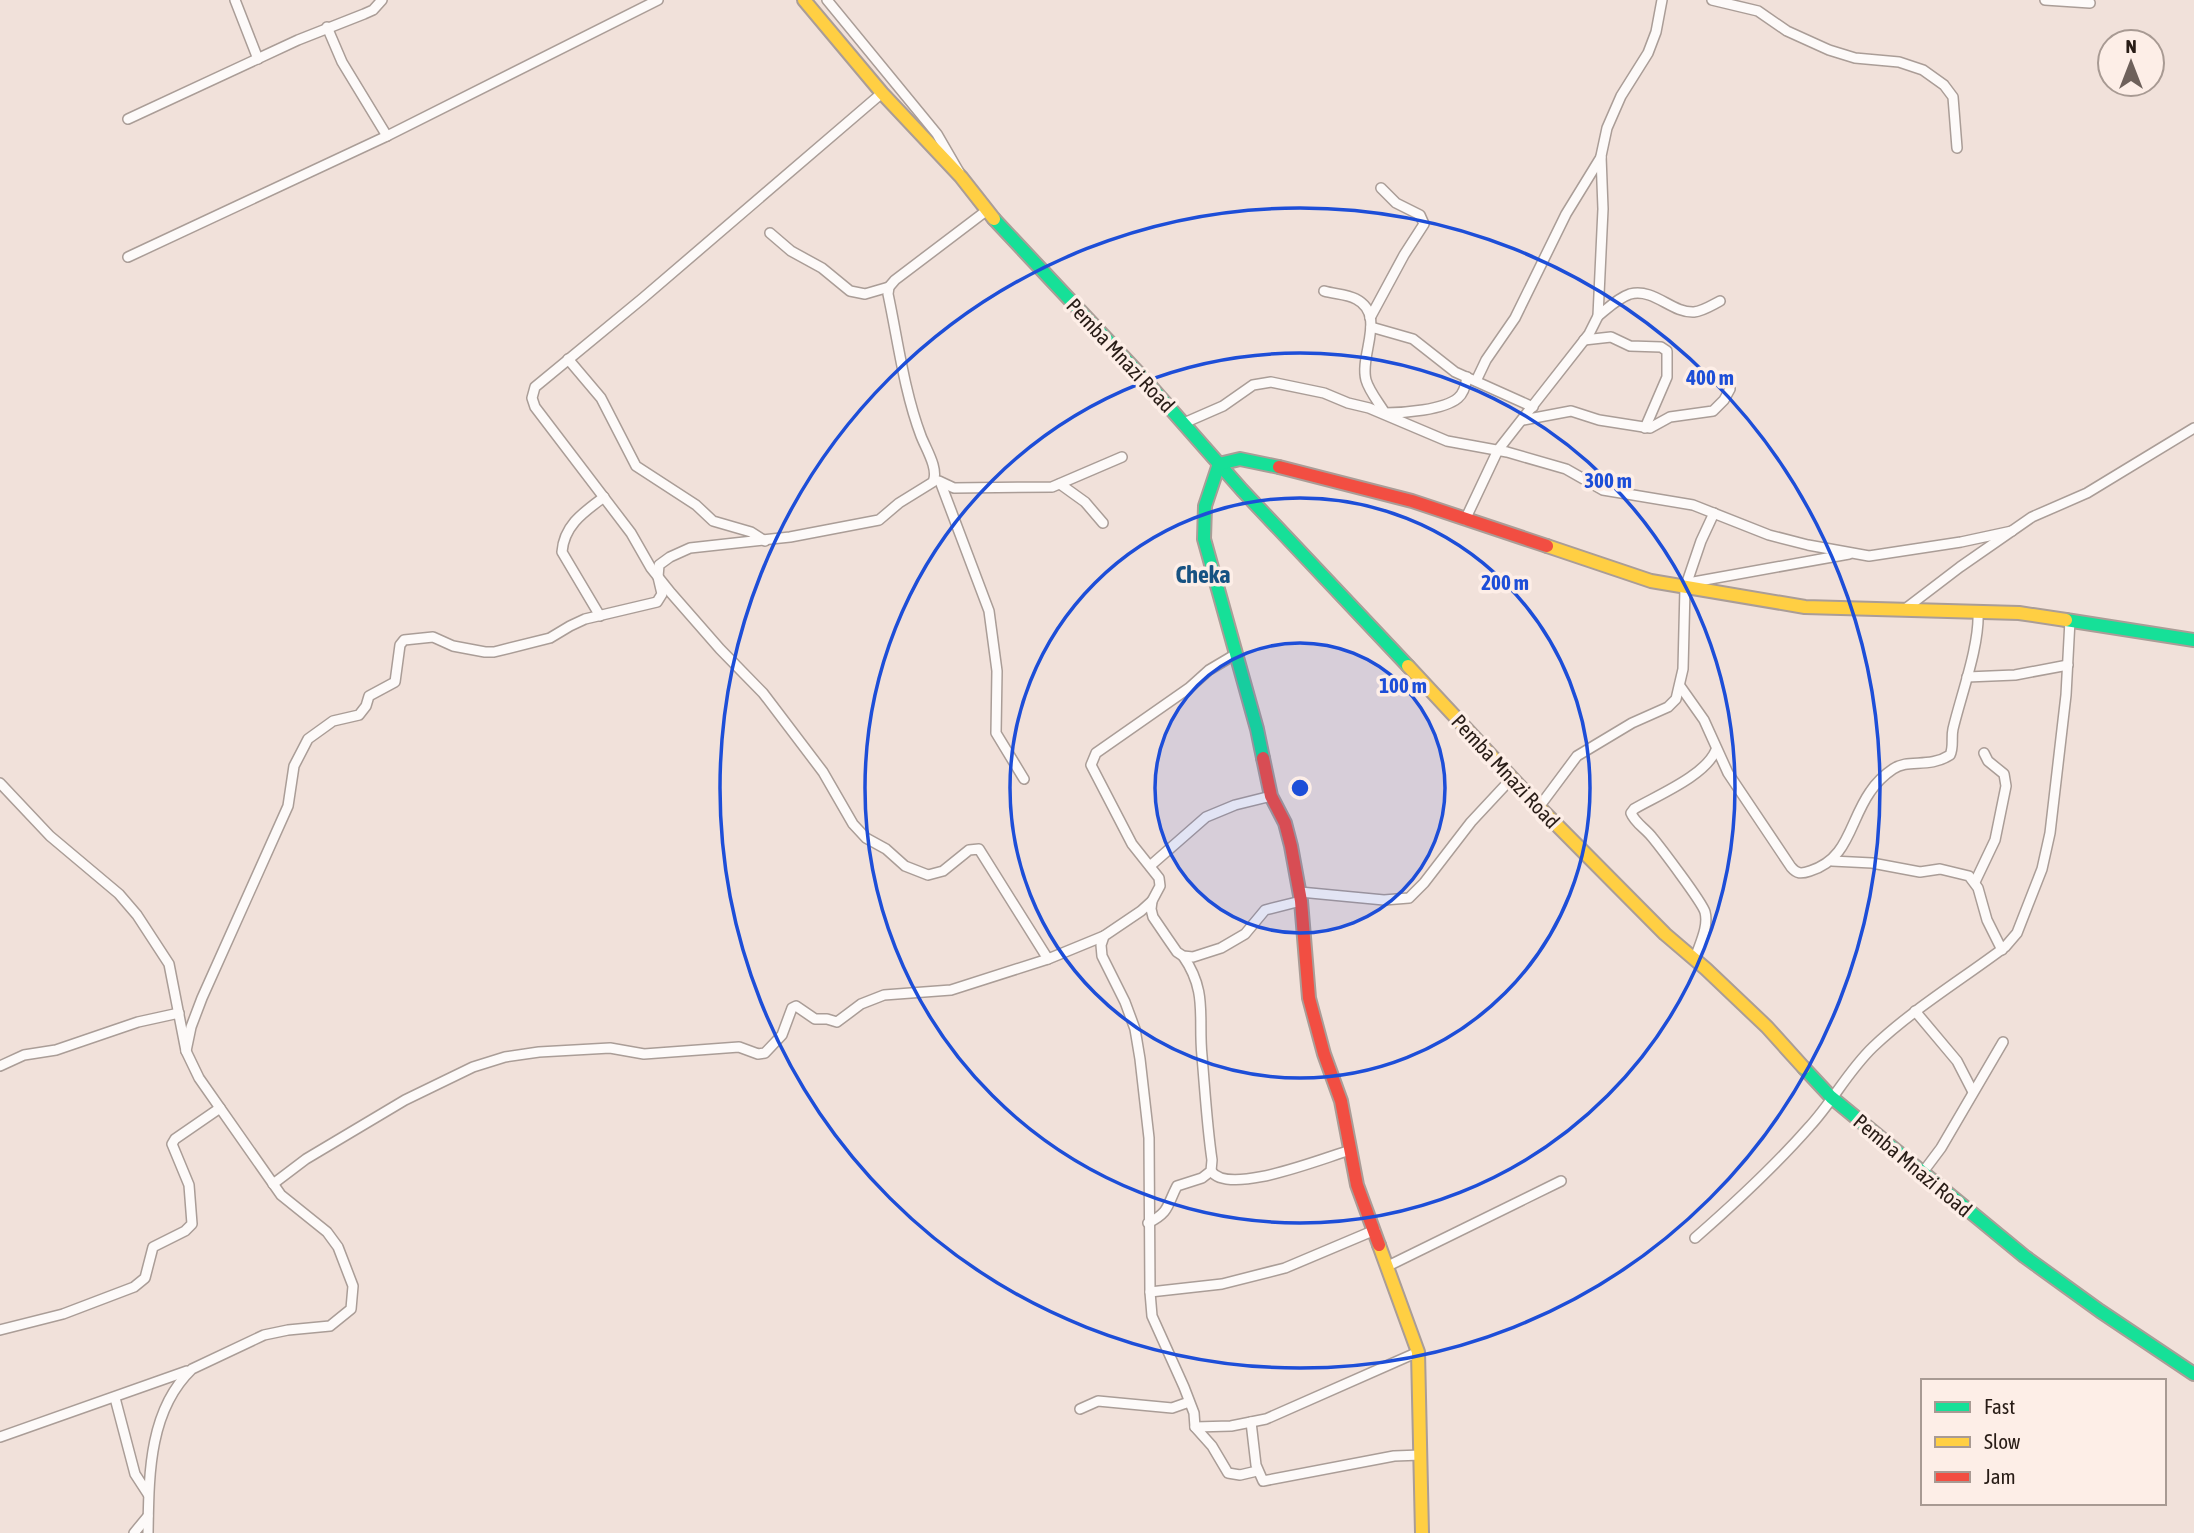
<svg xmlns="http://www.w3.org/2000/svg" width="2194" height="1533" font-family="'Asap Condensed',sans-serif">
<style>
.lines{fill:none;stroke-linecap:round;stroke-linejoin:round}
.street-casing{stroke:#aa9d97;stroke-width:12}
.fast-casing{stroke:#aa9d97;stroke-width:16}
.slow-casing{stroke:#aa9d97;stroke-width:16}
.jam-casing{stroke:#aa9d97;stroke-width:16}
.street{stroke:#fdfaf9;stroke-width:9}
.fast{stroke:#16e098;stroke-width:12}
.slow{stroke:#ffcf43;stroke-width:12}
.jam{stroke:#f24e42;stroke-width:12}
.ring{fill:none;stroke:#1d4ed8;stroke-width:3.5}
.labels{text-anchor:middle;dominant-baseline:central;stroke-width:7;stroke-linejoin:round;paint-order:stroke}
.street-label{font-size:21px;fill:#281c16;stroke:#fdeee7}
.quarter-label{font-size:24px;font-weight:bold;fill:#175282;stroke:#fdeee7}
.centre{fill:#1d4ed8;stroke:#fdeee7;stroke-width:3.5}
.ring-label{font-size:21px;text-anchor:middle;font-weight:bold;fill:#1d4ed8;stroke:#fdeee7;stroke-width:7;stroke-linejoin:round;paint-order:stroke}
</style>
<rect width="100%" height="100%" fill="#f1e1da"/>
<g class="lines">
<g class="street-casing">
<g id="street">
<polyline points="235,0 258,59"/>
<polyline points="827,0 937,134 959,172"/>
<polyline points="1712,0 1758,11 1787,31 1829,50 1855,58 1899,62 1923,70 1944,85 1953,97 1957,148"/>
<polyline points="2045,0 2090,3"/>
<polyline points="327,27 342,62 387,136"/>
<polyline points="882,93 643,298 535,387 532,398 535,407 631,533 651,568 671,593 720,649 763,693 823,772 853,824 866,838 886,849 905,866 928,875 943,871 969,850 979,849 1048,959 1104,936"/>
<polyline points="128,119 298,40 364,14 373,10 382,0"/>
<polyline points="770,233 791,251 822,268 850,291 865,294 889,287"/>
<polyline points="128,257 387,136 658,0"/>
<path d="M1324,291C1334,294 1347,294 1356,299C1387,315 1359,355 1366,380C1369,391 1379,403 1385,413C1403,413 1444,410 1458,398C1464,393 1466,384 1467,377"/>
<path d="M1598,316C1608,308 1618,298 1630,294C1655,288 1671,313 1694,312C1703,311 1712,305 1720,301"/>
<polyline points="1370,318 1404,255 1424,224 1420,215 1396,203 1381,188"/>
<polyline points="1371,327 1413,339 1455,372 1533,407"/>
<polyline points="1584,340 1611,337 1630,346 1661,347 1667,351 1667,377 1645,428"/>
<polyline points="568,359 601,398 636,466 696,505 713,521 751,532 765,541"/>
<polyline points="1476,381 1486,360 1515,318 1566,214 1601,157"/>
<polyline points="1523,420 1571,411 1599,420 1650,428 1670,417 1713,411 1724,400 1730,389"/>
<polyline points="1184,423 1223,406 1253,385 1271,382 1324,393 1348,403 1369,408 1447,441 1507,452 1566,469 1603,490 1693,505 1769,535 1808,545 1869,556 1961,542 2012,531"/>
<polyline points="939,481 954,488 1052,487 1122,457"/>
<polyline points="941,484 989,611 997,671 996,733 1024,779"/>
<polyline points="1060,484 1085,502 1103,523"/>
<polyline points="1465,520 1498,450 1589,334 1598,316 1603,209 1601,156 1607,128 1621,96 1648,53 1656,32 1662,0"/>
<polyline points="1688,583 1849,554"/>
<polyline points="1905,609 1960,567 2032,517 2087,493 2194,428"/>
<path d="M600,616L562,552C564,525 584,512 604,497"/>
<polyline points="1236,654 1209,670 1189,688 1096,753 1091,765 1132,844 1159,878 1160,886 1152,901 1151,909 1153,917 1168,939 1177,952 1183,956 1193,957 1221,948 1245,934 1265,910 1301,901"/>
<polyline points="1967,677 2015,675 2068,665"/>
<path d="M1680,686L1704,720L1728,773L1791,867C1797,874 1801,874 1810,871C1849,859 1849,822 1870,792C1876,783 1884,775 1893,769C1909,758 1928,769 1950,755C1954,747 1951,738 1953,729C1961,695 1980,645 1978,611"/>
<path d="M0,783L50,836L119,894L137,915L169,964L186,1051L199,1078L281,1195L327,1232L338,1247L353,1286L351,1309L330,1326L288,1330L264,1335L192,1369C148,1411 149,1477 148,1533"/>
<polyline points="1539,807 1577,756 1632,723 1668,707 1676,699 1683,669 1685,588 1701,541 1714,513"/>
<polyline points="1832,861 1872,863 1920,872 1940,869 1969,876 1978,888 1987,920 2002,950"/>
<polyline points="1150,866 1206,817 1235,805 1271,796"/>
<polyline points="1975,882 1995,840 2006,786 2004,774 1988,761 1984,753"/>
<polyline points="1300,892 1384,900 1409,898 1424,883 1471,822 1512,778"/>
<polyline points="1152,901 1141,911 1104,936 1101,945 1102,956 1125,1002 1135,1029 1140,1059 1149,1138 1150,1292 1152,1316 1184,1387 1194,1413 1195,1427 1212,1446 1228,1473 1240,1475 1257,1471"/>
<path d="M1695,959C1699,945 1709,927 1705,912C1702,902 1661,848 1652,837C1645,828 1635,823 1631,813L1634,809C1658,795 1705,776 1716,750"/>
<polyline points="1915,1011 1957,1061 1973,1092"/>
<path d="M186,1051L191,1027L202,998L288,806L294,766L308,739L333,721L359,715L366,706L369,696L395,682L400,645L404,640L433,637L453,646L485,652H494L550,638L570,626L585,619L657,602L662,594L658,577L659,565L670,557L690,548L790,537L879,520L899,503L933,482C939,469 926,449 921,436C904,391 898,341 888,294L889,287L895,280L986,211"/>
<polyline points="0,1066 24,1055 56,1050 138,1022 179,1013"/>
<path d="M1211,1171C1229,1197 1325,1157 1351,1150"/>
<polyline points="1923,1172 1941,1148 2003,1042"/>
<polyline points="273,1184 306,1159 405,1100 473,1067 505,1057 539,1052 610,1048 644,1054 739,1047 758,1054 765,1053 782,1035 792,1008 796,1006 815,1019 827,1019 837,1022 861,1004 884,995 951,990 1048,959"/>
<path d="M1148,1223C1170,1212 1167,1205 1177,1186L1202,1178L1211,1171L1212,1160C1207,1126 1205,1091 1202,1056C1198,1017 1208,992 1183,956"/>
<path d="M1695,1238C1735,1203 1775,1166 1810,1126C1833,1101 1848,1071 1873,1047C1913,1009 1961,980 2005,947L2017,933L2042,869L2050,833L2066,695L2070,620"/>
<polyline points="1388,1266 1561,1181"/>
<polyline points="1150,1292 1222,1284 1285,1268 1375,1230"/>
<polyline points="0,1330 63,1314 134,1287 145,1278 153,1247 185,1231 192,1224 189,1185 172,1144 175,1139 220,1108"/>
<polyline points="115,1398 135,1474 148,1494"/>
<polyline points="1080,1409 1098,1401 1172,1408 1189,1402"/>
<polyline points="1251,1422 1256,1465 1263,1481 1394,1456 1421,1455"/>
<polyline points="1195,1427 1231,1426 1266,1419 1418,1352"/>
<polyline points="0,1437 187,1371"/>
<polyline points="134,1533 148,1516"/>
</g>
</g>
<g class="fast-casing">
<g id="fast">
<polyline points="994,219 1146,381 1242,490 1408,666"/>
<polyline points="2066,620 2194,640"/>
<polyline points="1263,758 1257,729 1204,539 1205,506 1219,464 1240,459 1279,467"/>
<polyline points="1804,1068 1831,1097 2024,1256 2100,1311 2194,1374"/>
</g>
</g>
<g class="slow-casing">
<g id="slow">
<polyline points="804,0 882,93 961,177 994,219"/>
<polyline points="1547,546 1651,581 1805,607 2019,613 2066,620"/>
<polyline points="1408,666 1539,807 1665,934 1706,969 1767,1027 1804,1068"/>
<polyline points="1379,1245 1418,1352 1422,1533"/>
</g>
</g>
<g class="jam-casing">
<g id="jam">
<polyline points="1279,467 1412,501 1547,546"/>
<polyline points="1263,758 1271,796 1285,823 1291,846 1301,901 1309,998 1324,1054 1341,1101 1357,1185 1379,1245"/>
</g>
</g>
<use href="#street" class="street"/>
<use href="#fast" class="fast"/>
<use href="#slow" class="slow"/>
<use href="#jam" class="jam"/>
</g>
<circle cx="1300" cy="788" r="145" fill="#1d4ed8" fill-opacity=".12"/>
<g class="ring">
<circle cx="1300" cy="788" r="145"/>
<circle cx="1300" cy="788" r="290"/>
<circle cx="1300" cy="788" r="435"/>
<circle cx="1300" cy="788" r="580"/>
</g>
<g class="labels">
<g class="street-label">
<text transform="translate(1121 355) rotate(47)">Pemba Mnazi Road</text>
<text transform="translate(1506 771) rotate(47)">Pemba Mnazi Road</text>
<text transform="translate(1913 1165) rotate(40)">Pemba Mnazi Road</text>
</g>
<g class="quarter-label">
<text x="1203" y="574">Cheka</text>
</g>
</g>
<circle cx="1300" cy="788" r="10" class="centre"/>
<g class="ring-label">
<text x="1710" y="385">400 m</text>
<text x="1608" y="488">300 m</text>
<text x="1505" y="590">200 m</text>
<text x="1403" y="693">100 m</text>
</g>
<rect x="1921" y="1379" width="245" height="126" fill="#fdeee7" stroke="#a89a93" stroke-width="2"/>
<rect x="1935" y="1402" width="35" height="10" fill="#16e098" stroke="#a89a93" stroke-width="2"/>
<text x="1984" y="1414" font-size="21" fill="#281c16">Fast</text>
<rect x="1935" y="1437" width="35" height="10" fill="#ffcf43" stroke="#a89a93" stroke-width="2"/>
<text x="1984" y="1449" font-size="21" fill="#281c16">Slow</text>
<rect x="1935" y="1472" width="35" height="10" fill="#f24e42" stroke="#a89a93" stroke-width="2"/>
<text x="1984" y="1484" font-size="21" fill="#281c16">Jam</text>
<g transform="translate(2131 63)"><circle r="33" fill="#fdeee7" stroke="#a89a93" stroke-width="2"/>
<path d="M0-5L12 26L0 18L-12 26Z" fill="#6e615b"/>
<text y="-10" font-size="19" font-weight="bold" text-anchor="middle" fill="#281c16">N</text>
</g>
</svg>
